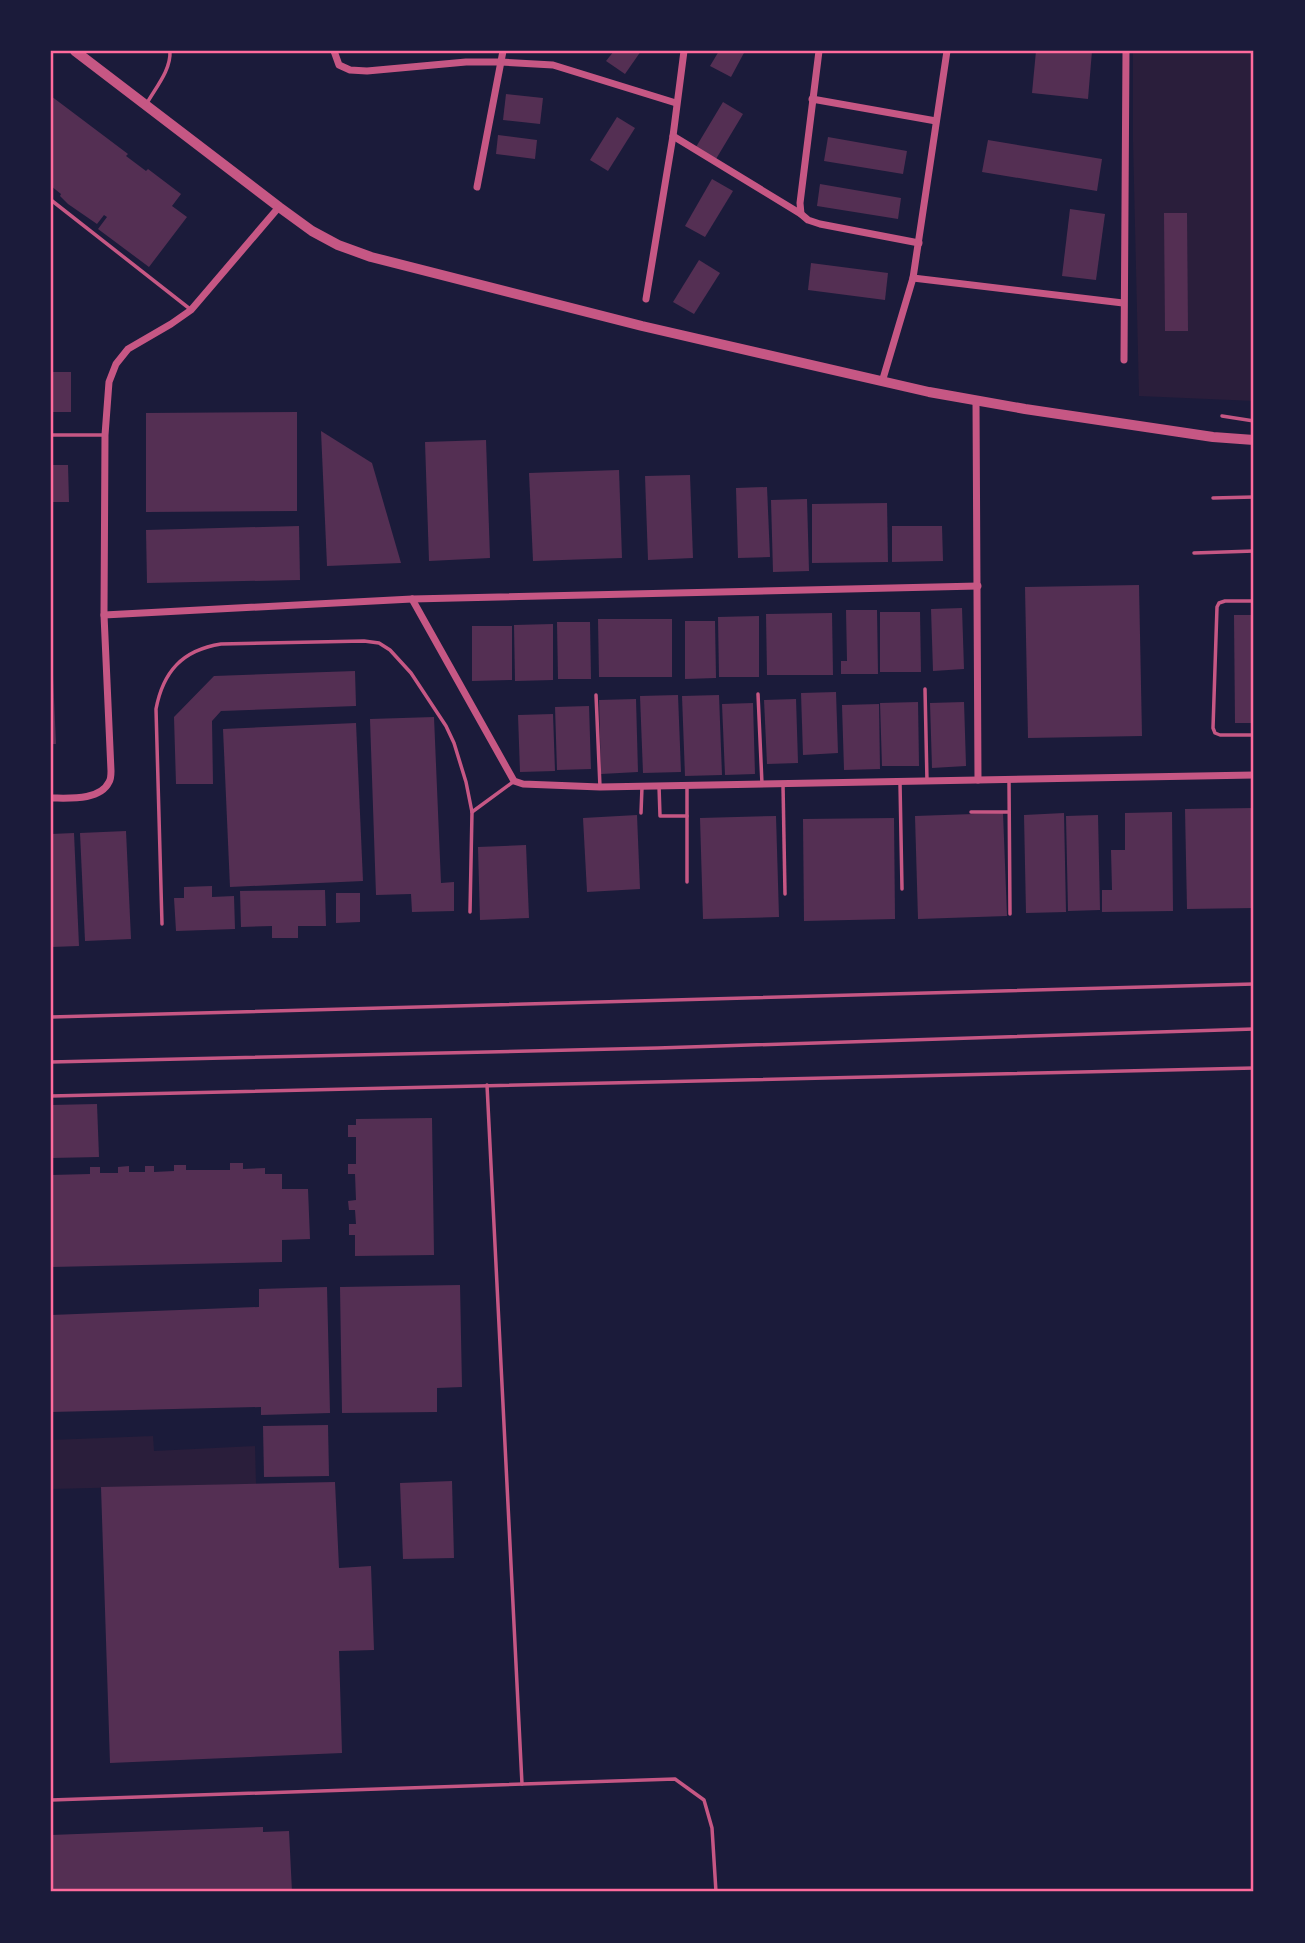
<svg xmlns="http://www.w3.org/2000/svg" width="1305" height="1943" font-family="'Asap Condensed',sans-serif">
<style>
.green{fill:#2a1e3b}
.building{fill:#542f53}
.lines{fill:none;stroke-linecap:round;stroke-linejoin:round}
.service{stroke:#c65784;stroke-width:3.5}
.minor{stroke:#c65784;stroke-width:7}
.tertiary{stroke:#c65784;stroke-width:10}
.neatline{fill:none;stroke:#ff6b9d;stroke-width:2.5}
</style>
<rect width="100%" height="100%" fill="#1b1b3a"/>
<g class="green">
<polygon points="1133,51 1254,51 1254,401 1139,396 1133,141"/>
<polygon points="153,1436 154,1451 255,1446 256,1484 51,1489 51,1440"/>
</g>
<g class="building">
<polygon points="614,51 641,51 625,74 606,61"/>
<polygon points="719,51 745,51 731,77 710,66"/>
<polygon points="1036,51 1092,51 1088,99 1032,93"/>
<polygon points="506,94 543,98 540,124 503,120"/>
<polygon points="51,96 128,154 126,156 146,171 148,169 181,194 172,206 187,217 149,267 98,229 107,217 104,215 97,224 68,204 60,196 61,194 51,186"/>
<polygon points="723,102 743,114 716,159 696,147"/>
<polygon points="617,117 635,128 608,171 590,160"/>
<polygon points="498,135 537,140 535,159 496,154"/>
<polygon points="828,137 907,151 903,174 824,161"/>
<polygon points="988,140 1102,159 1097,191 982,172"/>
<polygon points="712,179 733,191 705,237 685,226"/>
<polygon points="820,184 901,198 898,219 817,206"/>
<polygon points="1070,209 1105,214 1096,280 1062,276"/>
<polygon points="1164,213 1187,213 1188,331 1165,331"/>
<polygon points="699,260 720,273 694,314 673,302"/>
<polygon points="811,263 888,273 885,300 808,290"/>
<rect x="51" y="372" width="20" height="40"/>
<polygon points="297,412 297,511 146,512 146,413"/>
<polygon points="321,431 372,463 401,563 327,566"/>
<polygon points="486,440 490,558 429,561 425,442"/>
<polygon points="51,465 68,465 69,502 51,502"/>
<polygon points="619,470 622,558 533,561 529,473"/>
<polygon points="690,475 693,558 648,560 645,476"/>
<polygon points="767,487 770,557 738,558 736,488"/>
<polygon points="807,499 809,571 773,572 771,500"/>
<polygon points="887,503 888,562 812,563 812,504"/>
<polygon points="299,526 300,580 147,583 146,530"/>
<polygon points="892,526 942,526 943,561 892,562"/>
<polygon points="1139,585 1142,736 1028,738 1025,587"/>
<polygon points="962,608 964,669 933,671 931,609"/>
<polygon points="846,610 877,610 878,674 841,674 841,661 847,661"/>
<polygon points="880,612 920,612 921,672 880,672"/>
<polygon points="832,613 833,675 767,675 766,614"/>
<polygon points="1234,615 1254,615 1254,723 1235,723"/>
<polygon points="759,616 759,677 719,677 718,617"/>
<polygon points="598,619 672,619 672,677 599,677"/>
<polygon points="685,621 715,621 716,678 685,679"/>
<polygon points="557,622 590,622 591,679 558,679"/>
<polygon points="553,624 553,680 515,681 514,625"/>
<polygon points="472,626 512,626 512,680 472,681"/>
<polygon points="355,671 356,706 221,711 212,721 213,784 176,784 174,717 214,676"/>
<polygon points="51,675 53,675 56,744 51,744"/>
<polygon points="836,692 838,753 803,755 801,693"/>
<polygon points="678,695 681,772 643,773 640,696"/>
<polygon points="719,695 722,775 685,776 682,696"/>
<polygon points="636,699 638,772 601,774 599,700"/>
<polygon points="796,699 798,763 767,764 764,700"/>
<polygon points="918,702 919,766 882,766 880,703"/>
<polygon points="964,702 966,766 932,768 930,703"/>
<polygon points="753,703 755,774 725,775 722,704"/>
<polygon points="879,704 880,769 844,770 842,705"/>
<polygon points="589,706 591,769 557,770 555,707"/>
<polygon points="553,714 555,771 520,772 518,715"/>
<polygon points="434,717 441,883 454,882 454,911 412,912 411,894 376,895 370,719"/>
<polygon points="356,723 363,881 230,887 223,729"/>
<polygon points="1254,808 1254,908 1187,909 1185,809"/>
<polygon points="1172,812 1173,911 1102,912 1102,890 1112,890 1111,850 1125,850 1125,813"/>
<polygon points="1003,813 1007,916 918,919 915,816"/>
<polygon points="1064,813 1066,912 1026,913 1024,815"/>
<polygon points="637,815 640,889 587,892 583,818"/>
<polygon points="1098,815 1100,910 1068,911 1066,816"/>
<polygon points="776,816 779,917 703,919 700,818"/>
<polygon points="894,818 895,919 804,921 803,819"/>
<polygon points="126,831 131,939 85,941 80,833"/>
<polygon points="74,833 79,946 51,947 51,834"/>
<polygon points="526,845 529,918 480,920 478,847"/>
<polygon points="212,886 212,897 234,896 235,929 176,931 174,898 184,898 184,887"/>
<polygon points="325,890 326,926 298,926 298,938 272,938 272,926 241,927 240,891"/>
<polygon points="336,893 360,893 360,922 336,923"/>
<polygon points="97,1104 99,1157 51,1158 51,1105"/>
<polygon points="432,1118 434,1255 355,1256 355,1235 349,1235 349,1224 356,1224 355,1210 349,1210 348,1201 356,1200 355,1174 348,1174 348,1164 356,1164 356,1137 348,1137 348,1125 356,1125 356,1119"/>
<polygon points="230,1163 243,1163 243,1169 265,1168 265,1174 282,1174 282,1189 308,1189 310,1239 282,1240 282,1262 51,1267 51,1175 90,1174 90,1167 100,1167 100,1173 118,1173 118,1167 129,1166 129,1172 145,1172 145,1166 154,1166 154,1172 174,1171 174,1165 186,1165 186,1170 230,1170"/>
<polygon points="460,1285 462,1387 437,1388 437,1412 342,1413 340,1287"/>
<polygon points="327,1287 330,1413 261,1415 261,1407 51,1412 51,1315 259,1307 259,1289"/>
<polygon points="328,1425 329,1476 264,1477 263,1426"/>
<polygon points="452,1481 454,1558 403,1559 400,1483"/>
<polygon points="335,1482 339,1568 371,1566 374,1650 339,1651 342,1753 110,1763 101,1487"/>
<polygon points="263,1827 263,1832 289,1831 292,1892 51,1892 51,1835"/>
</g>
<g class="lines">
<g class="service">
<path d="M147,103C156,87 171,70 170,51"/>
<polyline points="51,200 190,309"/>
<polyline points="1222,416 1254,421"/>
<polyline points="51,435 105,435"/>
<polyline points="1213,498 1254,497"/>
<polyline points="1194,553 1254,551"/>
<polyline points="1254,601 1225,601 1219,603 1217,607 1213,728 1215,733 1220,735 1254,735"/>
<polyline points="925,689 927,781"/>
<polyline points="758,694 762,784"/>
<polyline points="596,695 600,787"/>
<polyline points="1009,781 1010,914"/>
<polyline points="900,783 902,889"/>
<polyline points="783,785 785,894"/>
<polyline points="659,786 660,816 687,816"/>
<polyline points="687,786 687,882"/>
<polyline points="472,812 513,782"/>
<polyline points="971,812 1009,812"/>
<polyline points="641,813 642,787"/>
<path d="M162,924L156,709C163,672 182,650 221,644L364,641L379,643L390,650L411,673L446,726L454,743L466,782L472,812L470,912"/>
<polyline points="51,1017 1254,984"/>
<polyline points="51,1062 658,1048 1254,1029"/>
<polyline points="487,1085 522,1784"/>
<polyline points="51,1096 1254,1068"/>
<polyline points="51,1800 675,1779 704,1800 712,1828 716,1892"/>
</g>
<g class="minor">
<polyline points="334,51 339,65 350,70 367,71 466,62 501,62 553,65 676,103"/>
<polyline points="819,51 800,203 801,214 808,220 820,224 919,243"/>
<polyline points="812,99 936,121"/>
<polyline points="673,136 801,214"/>
<polyline points="477,187 503,51"/>
<polyline points="913,278 1123,303"/>
<polyline points="646,299 673,136 684,51"/>
<polyline points="1124,360 1126,51"/>
<polyline points="882,382 913,278 947,51"/>
<polyline points="976,401 978,780"/>
<polyline points="412,599 514,781 523,784 600,787 1254,775"/>
<polyline points="104,615 412,599 978,586"/>
<path d="M51,798C68,798 100,801 109,782C111,779 111,775 111,771L104,615L105,435L109,382L116,364L128,349L171,324L191,310L279,207"/>
</g>
<polyline class="tertiary" points="75,51 279,207 312,231 338,245 371,257 642,326 929,392 1025,409 1213,437 1254,440"/>
</g>
<rect width="1305" height="1943" fill="none" stroke="#1b1b3a" stroke-width="105"/>
<rect x="52" y="52" width="1200" height="1838" class="neatline"/>
</svg>
